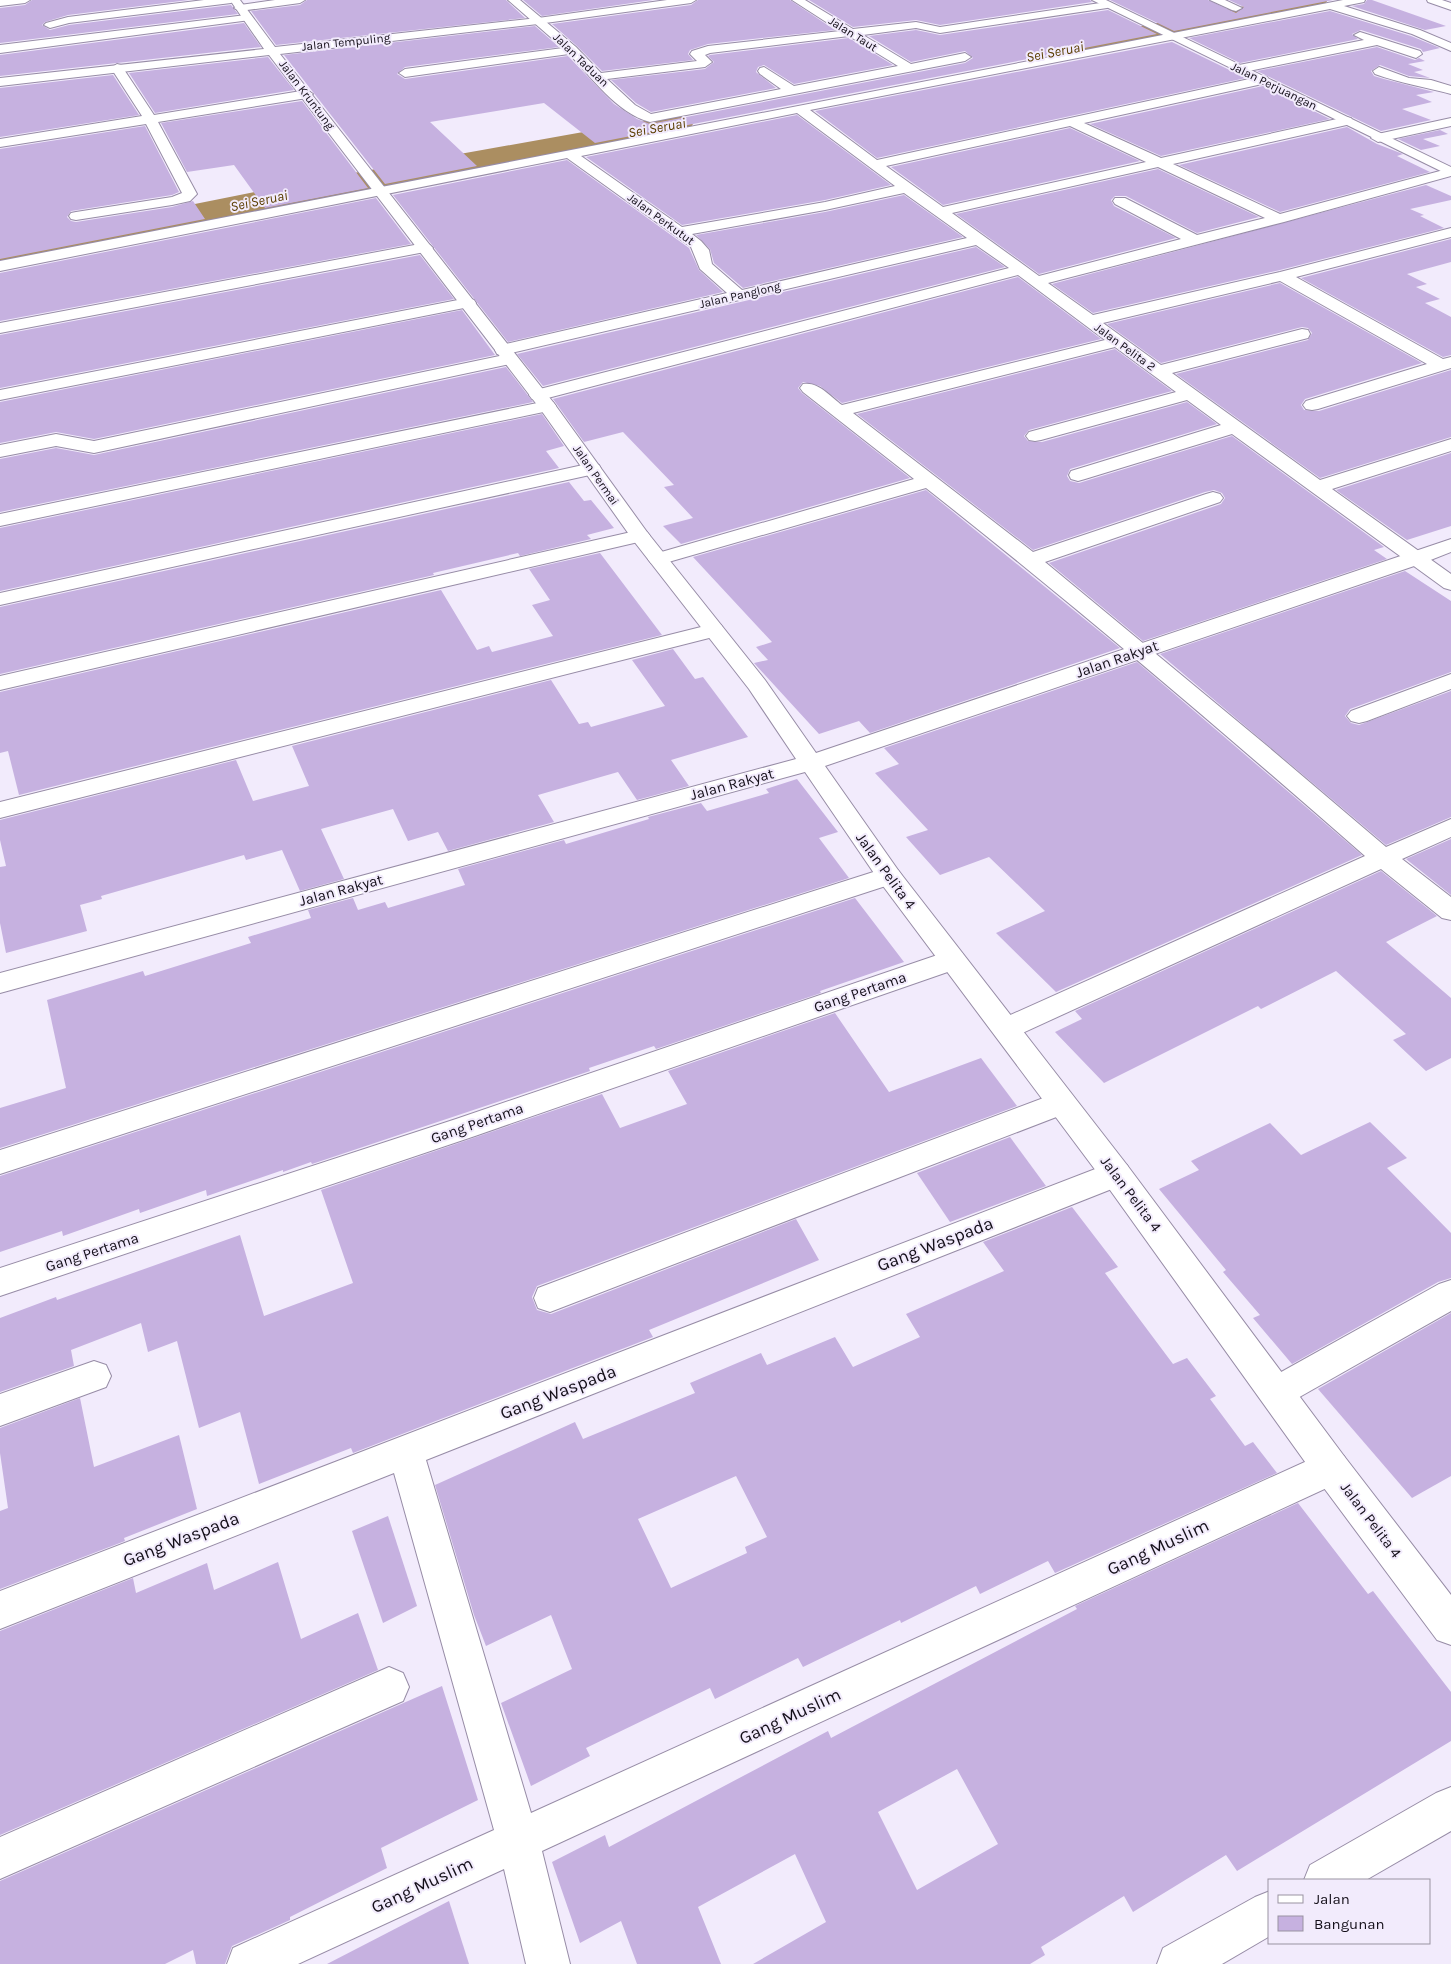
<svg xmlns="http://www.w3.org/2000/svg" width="1451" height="1964" font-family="Karla,sans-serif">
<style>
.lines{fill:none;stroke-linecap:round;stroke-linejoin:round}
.river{fill:#ab8e61;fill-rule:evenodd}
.building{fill:#c6b1e0;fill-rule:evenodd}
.minor-casing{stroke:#978ca6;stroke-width:2}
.tertiary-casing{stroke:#978ca6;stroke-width:2}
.minor{fill:#fff;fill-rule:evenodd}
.tertiary{fill:#fff;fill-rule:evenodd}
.labels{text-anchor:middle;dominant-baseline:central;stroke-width:4;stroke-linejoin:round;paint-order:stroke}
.far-street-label{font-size:12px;fill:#130e18;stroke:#f2ebfc}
.far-water-label{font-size:14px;font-style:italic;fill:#5a3d00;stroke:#f2ebfc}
.street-label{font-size:15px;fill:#130e18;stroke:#f2ebfc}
.near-street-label{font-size:18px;fill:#130e18;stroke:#f2ebfc}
</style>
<rect width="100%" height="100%" fill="#f2ebfc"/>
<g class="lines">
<g class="river">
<polygon points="1276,0 1328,0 1324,5 1315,8 1065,57 1055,55 1051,49 1055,43 1065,41"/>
<polygon points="678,115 689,118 693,124 689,130 309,201 0,265 0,243 309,181"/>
</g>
</g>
<g class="building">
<polygon points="32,0 189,0 68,15 45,22 42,25 50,30 69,25 231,5 238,14 0,43 0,8 25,5"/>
<polygon points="307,0 506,0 525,18 276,45 251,11 300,5"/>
<polygon points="523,0 653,0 542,16"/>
<polygon points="698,0 790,0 835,30 708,44 690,50 688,54 693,60 602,71 577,46 552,24 691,5"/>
<polygon points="809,0 1090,0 1092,2 940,25 916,20 853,27"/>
<polygon points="1110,0 1208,0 1236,13 1244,7 1229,0 1333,0 1174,31"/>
<polygon points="1367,0 1372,0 1446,26 1425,30 1352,6 1364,4"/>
<polygon points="1108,10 1157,34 595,143 544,103 430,122 477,166 385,184 284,55 535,26 559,47 405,67 397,74 405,79 568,56 614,104 637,119 650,124 965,63 973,58 965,51 911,62 869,36 916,30 940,35"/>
<polygon points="1330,11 1411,36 1440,48 1423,52 1421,49 1361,30 1352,34 1358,39 1240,63 1189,38"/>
<polygon points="244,23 261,47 0,76 0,55"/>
<polygon points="849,38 893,65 794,84 764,65 758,67 756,72 776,88 651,112 636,103 611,80 705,69 714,62 708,56 710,55"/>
<polygon points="1172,42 1246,78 877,158 815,111"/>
<polygon points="1377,47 1415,60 1419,58 1425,61 1408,64 1423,70 1414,72 1430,78 1409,76 1380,65 1371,71 1374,76 1384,79 1434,92 1416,95 1432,102 1402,109 1431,120 1381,131 1257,71"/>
<polygon points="268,57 294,90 155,113 129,73"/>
<polygon points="113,75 139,115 0,137 0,88"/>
<polygon points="1263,86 1330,119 1161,156 1090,124"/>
<polygon points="302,101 368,188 265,208 234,165 187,172 161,123"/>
<polygon points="797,115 891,185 825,200 682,225 586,157"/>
<polygon points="145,126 179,192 172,195 71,211 67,217 71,221 76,222 172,207 193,201 205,219 0,259 0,149"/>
<polygon points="1347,127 1377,144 1403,154 1397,156 1430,172 1280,212 1179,165"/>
<polygon points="1070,128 1140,161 943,205 891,167"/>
<polygon points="1440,130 1448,134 1423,139 1440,146 1421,150 1398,139"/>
<polygon points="567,160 689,248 699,270 723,292 508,342 393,195"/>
<polygon points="1158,169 1259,217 1197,233 1126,196 1115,196 1111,200 1114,206 1176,238 1039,274 956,214"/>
<polygon points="1426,185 1451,196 1451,200 1410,209 1424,215 1420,216 1444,228 1280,270 1093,313 1052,284"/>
<polygon points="904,195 963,237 743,288 714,263 710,249 696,235 825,212"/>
<polygon points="376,198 411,244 0,321 0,273"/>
<polygon points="1451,239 1451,262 1407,274 1427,284 1416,287 1440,299 1425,303 1451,317 1451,355 1443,357 1301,278"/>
<polygon points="976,247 1005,267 543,386 517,354"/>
<polygon points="420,255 454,299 0,388 0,335"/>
<polygon points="1018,277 1101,339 842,403 820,386 803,382 798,388 802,393 910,478 681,544 663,526 693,518 664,487 674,485 623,432 584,442 553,399"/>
<polygon points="1280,283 1422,363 1305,399 1301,405 1304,410 1319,411 1451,370 1451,437 1320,478 1176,374 1308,340 1312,333 1308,328 1302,327 1161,363 1107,324"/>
<polygon points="462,310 495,355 94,439 56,432 0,443 0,402"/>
<polygon points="1115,349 1172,391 1029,430 1024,436 1028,441 1042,442 1187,402 1217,424 1070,469 1067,476 1070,481 1079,483 1232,436 1384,547 1374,550 1387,559 1143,641 1049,563 1221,504 1225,498 1222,493 1214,490 1205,492 1033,550 857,414"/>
<polygon points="506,367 533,402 0,512 0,459 56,448 94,455"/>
<polygon points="542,414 564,446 546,451 559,468 0,591 0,528"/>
<polygon points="1451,453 1451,526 1407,540 1336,490"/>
<polygon points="569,482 584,501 591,500 614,528 587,535 591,539 520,556 518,553 433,573 434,575 0,674 0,607"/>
<polygon points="926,490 1120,648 870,733 859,721 819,734 754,663 768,660 756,647 772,642 693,557"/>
<polygon points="600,553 662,635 19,795 8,751 0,753 0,692 441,590 477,650 489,646 492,652 553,636 532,605 550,600 529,569"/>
<polygon points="1405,571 1451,601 1451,672 1350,709 1345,716 1351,723 1359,725 1451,691 1451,817 1386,845 1160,654"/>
<polygon points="673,649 695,679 703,677 748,737 671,760 689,786 637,800 618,772 538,795 554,822 448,851 438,832 408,841 393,809 321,829 344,879 300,891 282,850 246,860 244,855 101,896 102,899 80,905 87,931 6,953 0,923 0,867 6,866 0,840 0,820 236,760 253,801 309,786 292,746 551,680 579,724 588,722 591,727 665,706 632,660"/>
<polygon points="1137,662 1362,855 1056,992 996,933 1045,911 989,857 940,875 906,837 928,830 875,773 899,764 884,748"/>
<polygon points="797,779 838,832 819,838 849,878 0,1148 0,1108 66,1088 47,1000 143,971 145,976 251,943 248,937 311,918 308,910 353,898 358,910 385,902 388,908 465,885 458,869 564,840 566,844 649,819 648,817 701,803 707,811 769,793 766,789"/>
<polygon points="1451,839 1451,895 1406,859"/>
<polygon points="1381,871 1437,916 1386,942 1451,998 1451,1058 1426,1071 1393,1040 1406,1034 1336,971 1261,1009 1258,1006 1104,1083 1055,1032 1082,1019 1075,1011"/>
<polygon points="855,898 904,962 820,991 821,993 656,1049 654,1046 589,1068 590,1071 312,1164 311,1162 283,1172 283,1170 207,1196 206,1190 140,1213 139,1209 63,1236 62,1231 0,1252 0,1176"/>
<polygon points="835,1013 889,1092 981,1058 1017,1106 537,1286 532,1297 537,1310 551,1314 796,1219 819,1260 649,1330 653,1337 353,1453 351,1448 259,1484 240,1412 199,1428 177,1341 148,1352 141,1323 71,1350 74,1366 0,1392 0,1318 56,1297 57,1300 240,1235 264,1316 353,1283 321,1190 602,1094 620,1128 687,1104 668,1071"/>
<polygon points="1370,1122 1407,1158 1387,1168 1451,1233 1451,1278 1438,1282 1292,1364 1253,1318 1260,1315 1223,1272 1226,1270 1159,1189 1199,1170 1191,1161 1270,1123 1301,1155"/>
<polygon points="1010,1137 1046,1186 950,1222 917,1173"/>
<path d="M1072,1207L1118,1267L1105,1273L1173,1364L1187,1358L1216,1396L1210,1399L1245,1446L1253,1442L1277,1473L1055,1573L1048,1561L980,1594L976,1586L901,1623L900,1620L803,1667L798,1658L715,1699L710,1688L586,1748L590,1756L531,1786L501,1703L572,1669L551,1615L486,1646L474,1615L435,1485L575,1422L583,1439L695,1393L690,1383L761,1353L767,1365L835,1337L853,1367L920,1337L906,1314L1004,1271L983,1242ZM736,1476L767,1537L745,1547L747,1553L671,1588L638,1519Z"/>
<polygon points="1451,1313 1451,1476 1412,1498 1318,1389"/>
<polygon points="80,1398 94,1467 179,1435 197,1509 124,1538 125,1541 0,1589 0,1511 8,1508 0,1453 0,1428"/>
<path d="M1298,1503L1368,1594L1373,1591L1451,1692V1741L1237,1871L1226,1855L1133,1912L1124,1896L1041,1947L1045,1955L1030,1964H753L826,1922L795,1854L698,1907L721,1964H637L621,1921L580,1943L552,1862L605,1835L609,1847L828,1731L831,1738L1077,1609L1075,1606ZM957,1769L998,1844L917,1890L878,1812Z"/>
<polygon points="388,1516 417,1606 383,1623 352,1531"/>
<polygon points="278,1562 301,1639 358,1613 378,1670 0,1835 0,1631 133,1578 136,1593 207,1563 214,1590"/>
<polygon points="442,1686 478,1800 381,1848 387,1868 290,1917 290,1920 232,1946 225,1964 196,1964 193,1950 165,1964 0,1964 0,1881"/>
<polygon points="449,1901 469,1964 327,1964"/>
</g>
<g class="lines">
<g class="minor-casing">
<g id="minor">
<polygon points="0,0 30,0 25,3 0,6"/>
<polygon points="204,0 236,0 231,3 69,23 50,28 44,25 46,23 68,17"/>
<polygon points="275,0 305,0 300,3 240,11 234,8 240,5"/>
<path d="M508,0H520L576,47L601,73L697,61L690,54L692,51L708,46L840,31L792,0H805L853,29L916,22L940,27L1107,2L1113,5L1107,8L940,33L916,28L863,35L911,64L965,53L971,57L965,61L650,122C616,113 592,77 569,54L405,77L399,73L405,69L563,48ZM849,36L898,66L794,86L764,67L760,68L758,71L760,74L781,89L651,114L635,105L607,79L705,67L712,62L705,55L710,53Z"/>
<polygon points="1210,0 1225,0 1242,8 1236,11 1232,10"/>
<path d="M1343,0H1365L1364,2L1344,6L1420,30L1451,43V51L1412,34L1330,9L810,110L877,160L1263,76L1267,77L1269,80L1267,83L1084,123L1161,158L1346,117L1351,118L1353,121L1351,124L1173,164L1280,214L1451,168V176L1284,222L1048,283L1093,315L1280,272L1451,228V237L1296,277L1443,359L1451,357V368L1318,409L1312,410L1306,409L1303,405L1306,401L1427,364L1280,281L1103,323L1161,365L1302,329L1308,330L1310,334L1308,338L1172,373L1320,480L1451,439V451L1332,489L1451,574V590L1444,588L1232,434L1085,479L1078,481L1071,479L1069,475L1071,471L1221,425L1187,400L1041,440L1035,441L1029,440L1026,436L1029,432L1176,392L1115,347L853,413L1033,552L1206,494L1213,492L1220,494L1223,498L1220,502L1045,562L1266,745L1386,847L1451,819V837L1402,859L1451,897V920L1442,918L1381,869L1007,1040L997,1037L993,1029L997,1021L1365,856C1221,730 1076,606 926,488L665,563L658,565L651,563L648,559L651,555L914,479L803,392L800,388L803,384C818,381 831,397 842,405L1105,340L1018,275L544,399L538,400L532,399L529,395L532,391L1009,268L976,245L503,355L497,354L495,350L497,346L727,293L700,269L691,247L567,158L0,271V261ZM797,113L895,186L825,202L682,227L581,156ZM1070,126L1146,162L943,207L886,166ZM1158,167L1265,218L1197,235L1125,198H1115L1113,201L1115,204L1181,239L1039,276L952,213ZM904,193L967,238L742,290L712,264L709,250L701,241L692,234L825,210Z"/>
<polygon points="1427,0 1442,0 1451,3 1451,10 1428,2"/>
<polygon points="246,15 250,16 252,18 250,20 0,53 0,45"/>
<polygon points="1360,32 1420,51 1422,54 1416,58 1377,45 1239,73 1233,69 1239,65 1364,40 1354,35"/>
<polygon points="117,64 121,65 154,115 307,90 313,94 307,98 158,122 197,194 190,201 172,205 76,220 71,219 69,216 71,213 76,212 172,197 182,193 146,124 0,147 0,139 142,116 111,68"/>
<path d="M1379,67L1409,78L1431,80L1451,86V94C1425,87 1400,83 1375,74L1373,71Z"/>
<polygon points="1451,118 1451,126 1378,142 1371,138 1373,135"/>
<polygon points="425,243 430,245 433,248 430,251 0,333 0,323"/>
<polygon points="468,298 474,300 476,303 474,306 0,400 0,390"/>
<polygon points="509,354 515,355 518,359 515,363 94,453 56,446 0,457 0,445 56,434 94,441"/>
<polygon points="547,401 553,402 556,406 553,410 0,526 0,514"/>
<polygon points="592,463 599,465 601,469 599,473 0,605 0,593"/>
<polygon points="640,530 647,532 650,536 647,540 0,690 0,676"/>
<polygon points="713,624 721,625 724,630 721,635 0,818 0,802"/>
<polygon points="1451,674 1451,689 1367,721 1359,723 1351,721 1347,716 1351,711"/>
<polygon points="889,867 898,870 902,876 898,882 0,1174 0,1150"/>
<polygon points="952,950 962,953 966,960 962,967 475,1136 0,1296 0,1268 456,1119"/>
<polygon points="1062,1091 1072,1095 1077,1103 1072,1111 550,1312 538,1308 534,1298 538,1288"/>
<polygon points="1116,1161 1127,1165 1131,1174 1127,1183 426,1460 531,1813 1318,1456 1331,1451 1344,1456 1349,1468 1344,1480 542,1851 570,1964 526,1964 504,1869 298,1964 227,1964 233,1948 494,1830 394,1473 0,1629 0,1591"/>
<polygon points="1451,1280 1451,1311 1289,1403 1277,1408 1265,1403 1260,1392 1265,1381 1439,1284"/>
<polygon points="94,1361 106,1365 111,1376 106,1387 0,1426 0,1394"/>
<polygon points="389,1667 403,1673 409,1687 403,1701 0,1879 0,1837"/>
<polygon points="1451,1787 1451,1831 1366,1880 1304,1880 1310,1865 1436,1793"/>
<polygon points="1270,1891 1270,1936 1222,1964 1157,1964 1163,1948 1255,1897"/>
</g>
</g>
<g class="tertiary-casing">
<g id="tertiary">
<polygon points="230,0 240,0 275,47 538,18 667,0 696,0 691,3 538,24 280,54 553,402 647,532 765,680 816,753 1451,539 1451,552 1423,563 825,766 898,870 1127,1165 1344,1456 1451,1595 1451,1645 1437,1640 1318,1480 1105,1183 880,882 805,772 0,993 0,973 796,759 749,689 633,540 541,410 269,55 0,86 0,78 264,49"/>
<polygon points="1092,0 1106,0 1451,167 1451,176"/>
</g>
</g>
<use href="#minor" class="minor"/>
<use href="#tertiary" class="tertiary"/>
</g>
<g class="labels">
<g class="far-street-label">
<text transform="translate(853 34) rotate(32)">Jalan Taut</text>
<text transform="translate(346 42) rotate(-6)">Jalan Tempuling</text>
<text transform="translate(581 60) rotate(44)">Jalan Taduan</text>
<text transform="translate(1274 86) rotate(26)">Jalan Perjuangan</text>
<text transform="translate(307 95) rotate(53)">Jalan Kruntung</text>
<text transform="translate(661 219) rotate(36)">Jalan Perkutut</text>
<text transform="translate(740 295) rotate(-13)">Jalan Panglong</text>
<text transform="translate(1125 347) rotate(36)">Jalan Pelita 2</text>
<text transform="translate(596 475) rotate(55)">Jalan Permai</text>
</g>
<g class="far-water-label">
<text transform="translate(1055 52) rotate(-11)">Sei Seruai</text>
<text transform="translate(657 128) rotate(-10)">Sei Seruai</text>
<text transform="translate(259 201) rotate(-12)">Sei Seruai</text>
</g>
<g class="street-label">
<text transform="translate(1117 659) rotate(-19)">Jalan Rakyat</text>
<text transform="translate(732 784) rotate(-15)">Jalan Rakyat</text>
<text transform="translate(886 871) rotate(54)">Jalan Pelita 4</text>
<text transform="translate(341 890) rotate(-15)">Jalan Rakyat</text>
<text transform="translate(860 992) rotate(-19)">Gang Pertama</text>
<text transform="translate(477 1123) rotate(-19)">Gang Pertama</text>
<text transform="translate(1131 1194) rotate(53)">Jalan Pelita 4</text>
<text transform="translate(92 1252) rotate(-18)">Gang Pertama</text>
<text transform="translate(1371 1520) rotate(53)">Jalan Pelita 4</text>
</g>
<g class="near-street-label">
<text transform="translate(935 1244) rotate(-21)">Gang Waspada</text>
<text transform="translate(558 1392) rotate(-21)">Gang Waspada</text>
<text transform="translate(181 1539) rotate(-21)">Gang Waspada</text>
<text transform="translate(1158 1547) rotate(-25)">Gang Muslim</text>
<text transform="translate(790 1716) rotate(-25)">Gang Muslim</text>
<text transform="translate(422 1885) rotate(-25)">Gang Muslim</text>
</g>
</g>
<rect x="1268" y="1879" width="162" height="65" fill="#f2ebfc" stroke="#9993a1"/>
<rect x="1278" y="1895" width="25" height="8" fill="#ffffff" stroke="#9993a1"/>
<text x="1314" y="1904" font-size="15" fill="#130e18">Jalan</text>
<rect x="1278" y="1916" width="25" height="15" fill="#c6b1e0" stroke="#9993a1"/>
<text x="1314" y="1929" font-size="15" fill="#130e18">Bangunan</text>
</svg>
